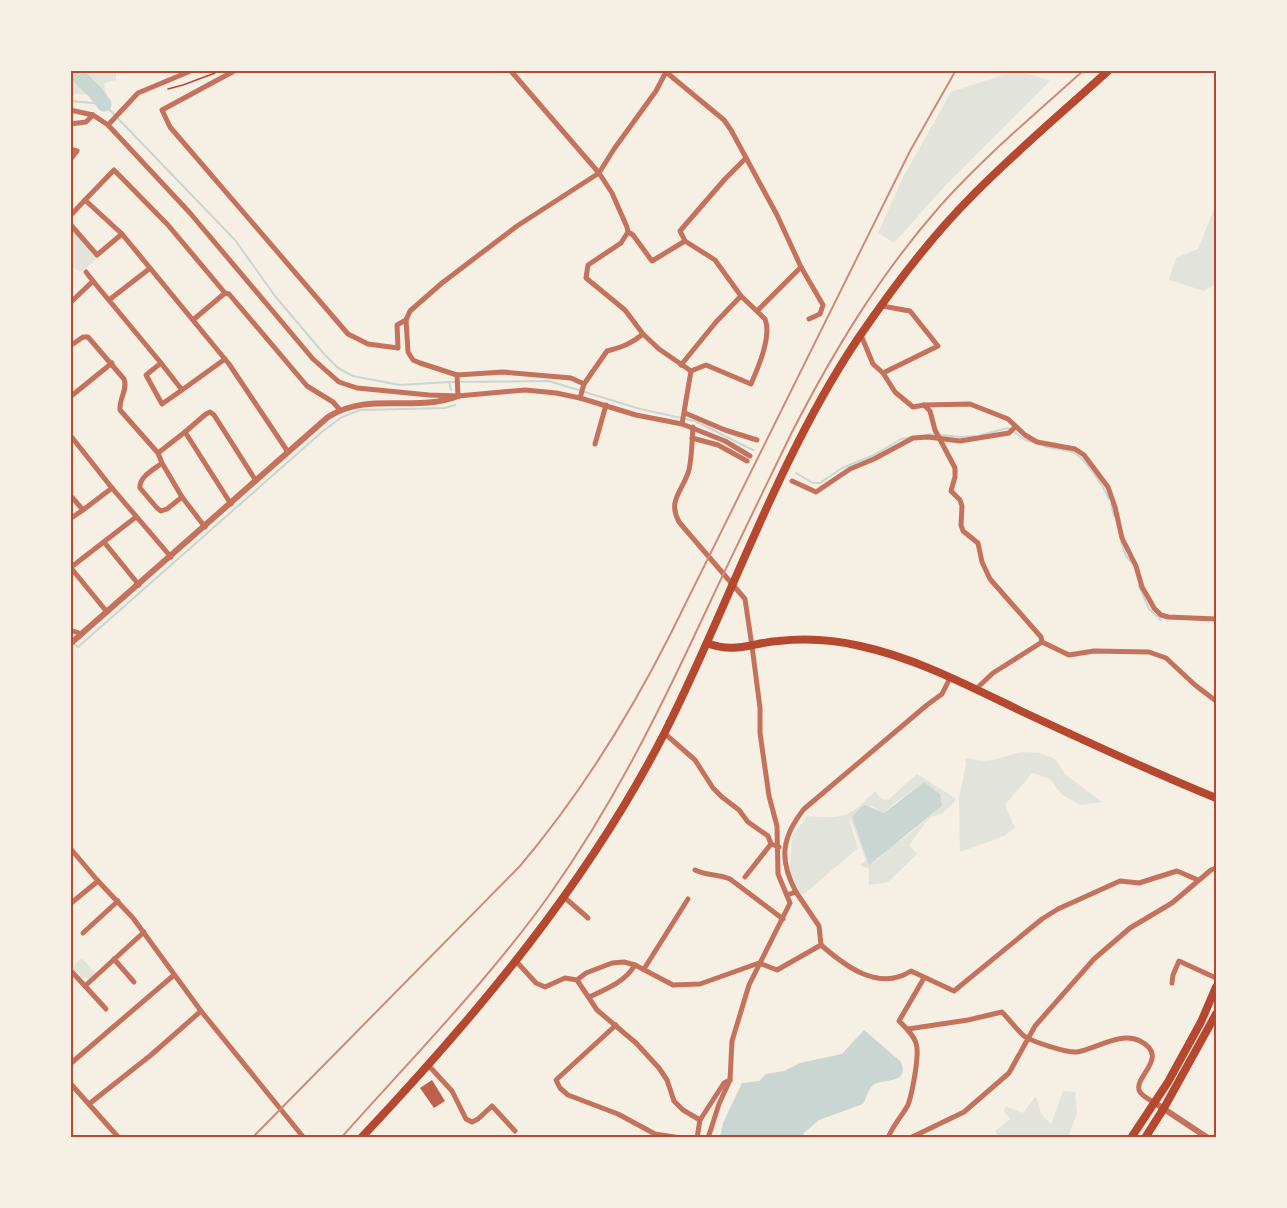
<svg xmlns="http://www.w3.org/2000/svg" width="1287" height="1208" font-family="Signika,sans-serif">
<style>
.green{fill:#e2e4dc;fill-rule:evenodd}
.water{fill:#c9d6d2}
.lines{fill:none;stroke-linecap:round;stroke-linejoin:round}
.stream{stroke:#c9d6d2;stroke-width:2}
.river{stroke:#c9d6d2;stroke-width:15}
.building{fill:#bf614a}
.path{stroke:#b5482f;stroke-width:1.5}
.minor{stroke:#c5725c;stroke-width:5}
.tertiary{stroke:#c5725c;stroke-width:6}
.primary{stroke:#b5482f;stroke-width:8}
.rail{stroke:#cf8b77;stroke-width:2}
.neatline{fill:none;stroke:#b5482f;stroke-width:2}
</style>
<rect width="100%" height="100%" fill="#f6efe4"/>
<g class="green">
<polygon points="71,70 116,71 116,80 104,83 106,95 71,94"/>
<polygon points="1018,70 1050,81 945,186 894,243 878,233 903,177 951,92"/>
<polygon points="1216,204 1216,284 1204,291 1169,280 1176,258 1198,249"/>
<polygon points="70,227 97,259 81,272 71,266"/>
<path d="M1024,752L1040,753L1055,759L1065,774L1102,802L1081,805L1062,795L1050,779L1032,773L1005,805L1015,828L1004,836L960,852L959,798L966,764L965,760L970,758C989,766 1005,754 1024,752Z"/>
<path d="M917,774L955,798V802L941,814L931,817L926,822L909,845L917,854L888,882L869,885V869L860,865L866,860L850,818L849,819L858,848L803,895L800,893L790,873L792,836L807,816C845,819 848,818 875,791L882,799L888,800ZM924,782L942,806L906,837L893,845L877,860L852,817L861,807L871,806L884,813L892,805Z"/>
<polygon points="82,958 95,973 88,979 83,978 72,967"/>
<polygon points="1063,1091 1075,1092 1077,1113 1068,1137 999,1137 995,1131 1010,1119 1004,1111 1006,1106 1023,1113 1036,1096 1041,1113 1051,1125"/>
</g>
<g class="water">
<polygon points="924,782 940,794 942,806 869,865 852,817 861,807 865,805 884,813"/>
<path d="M864,1030L901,1062C910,1086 882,1077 872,1086C868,1090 866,1099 863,1104L819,1120L804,1133L803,1137H720L723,1123L742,1083L759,1081L766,1074L784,1071L800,1063L842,1054Z"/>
</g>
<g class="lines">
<g class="stream">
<polyline points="70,101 104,104 235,240 275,296 324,354 338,368 353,376 400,385 449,382 549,381 640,409 695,421 753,450"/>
<polyline points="449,382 451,390"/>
<polyline points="981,435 1008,428 1025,440 1033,442"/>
<path d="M1044,446C1053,449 1063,449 1072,452C1083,455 1104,487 1109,499"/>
<polyline points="796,473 813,483 820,483 842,468 874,455 901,439 932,434 960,437 975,436"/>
<polyline points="1111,504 1114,516"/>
<polyline points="1121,542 1126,556 1132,563"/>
<polyline points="1139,586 1149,609 1161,620"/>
<polyline points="74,644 78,647 323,431 342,417 360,410 445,408 455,405"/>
</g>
<polyline class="river" points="72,70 94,91 104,104"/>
</g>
<polygon class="building" points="432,1080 445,1101 434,1108 420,1088"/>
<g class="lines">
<polyline class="path" points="168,89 183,85 215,73"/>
<g class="minor">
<polyline points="236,70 162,110 170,127 348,334 368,344 398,348 397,325 406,320"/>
<path d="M510,70L599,173L612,193L627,227L628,232L633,235L652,261L685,241L715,260L741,296L765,319C772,336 758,368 751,384L706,365L691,371"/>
<polyline points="666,72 724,120 731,130 777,215 801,267 757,311"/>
<polyline points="70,110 93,115 108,125 190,213 313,359 339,382 357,388 429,395 458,396 525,390 556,393 580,398 636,415 682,424 725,441 750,456"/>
<polyline points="70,124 86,122 93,115"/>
<polyline points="108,125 138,93 193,70"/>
<polyline points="70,149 77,151 70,160"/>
<polyline points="70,216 85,200"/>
<polyline points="70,224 97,255 122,234 229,364 288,452"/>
<polyline points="628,232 621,243 588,265 586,278 625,310 643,334 659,349 691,371 682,424"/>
<polyline points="122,234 85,200 114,170 168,225 225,293"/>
<polyline points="685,241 680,231 686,224 725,179 746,158"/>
<polyline points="801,267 823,305 820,314 809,319"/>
<polyline points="86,272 93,281"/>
<polyline points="109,300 149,269"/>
<polyline points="70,303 93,281 161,363 146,375 162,404 182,390"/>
<polyline points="193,320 225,293 229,294 307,386 333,402 340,410"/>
<polyline points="861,335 873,364 883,373 938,346 910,311 882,306"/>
<path d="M70,346L83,337H88L124,379C128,390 119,398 120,410L158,453L162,463C153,470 139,477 140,488L157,508L161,511L167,509L182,497L162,463"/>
<polyline points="161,363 182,390 225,359"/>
<polyline points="681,365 716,322 741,296"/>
<polyline points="883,373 895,392 913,407 924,405 970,404 1008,419 1025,435 1037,442 1075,449 1084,455 1108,487 1115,507 1122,538 1136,566 1142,587 1149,599 1154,608 1161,615 1168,617 1216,619"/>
<polyline points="457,375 458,396"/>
<polyline points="584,384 571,378 503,372 457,375 420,363 413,360 408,352 406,320 410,311 442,283 517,226 599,173 614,149 656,91 667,70"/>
<polyline points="70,397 112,363"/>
<path d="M580,398L584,384L607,351C622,347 631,344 643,334"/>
<polyline points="924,405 930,411 935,430 955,468 955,477 951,491 960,500 962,506 961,525 963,531 978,543 982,562 990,579 1041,637 1042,642"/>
<polyline points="685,413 725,430 757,440"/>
<path d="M693,427C692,441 692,456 689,470C683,491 667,500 679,522L745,599L752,646L760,708V733L769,796L777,826L778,874L790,903L749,985L732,1041L730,1080L719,1104L708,1138"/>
<polyline points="185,432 206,414 210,412 214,415 256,481"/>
<polyline points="70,435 112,488 171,557"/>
<polyline points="692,438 718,445 747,461"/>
<polyline points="595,444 606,405"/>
<polyline points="158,453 185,432 231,504"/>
<polyline points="792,481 816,492 850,469 874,459 913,438 928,437 960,441 1009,433 1015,427"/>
<polyline points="70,495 83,510 112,488"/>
<polyline points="182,497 205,527"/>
<polyline points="70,519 83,510"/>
<polyline points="104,542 139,585"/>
<polyline points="70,568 136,517"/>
<polyline points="71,568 107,612"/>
<polyline points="70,630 82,634"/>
<polyline points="976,689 993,673 1042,642 1069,655 1094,651 1149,652 1166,658 1195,685 1216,701"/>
<polyline points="664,733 695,760 713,788 722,797 739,810 748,822 768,836 771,844 779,847"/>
<polyline points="70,848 98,881 133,918 201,1011 304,1138"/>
<path d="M695,870C707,876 718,874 730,879L783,919"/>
<polyline points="745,877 771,844"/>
<path d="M796,892C779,860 781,838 804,809L927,705L942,694L950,678"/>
<polyline points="787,895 796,892 819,926 821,945"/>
<polyline points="564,897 588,918"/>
<polyline points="70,904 98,881"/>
<polyline points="83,933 118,901"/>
<polyline points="114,959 134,982"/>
<polyline points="515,960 536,983 545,987 565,978 577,980 597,1010 636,1043 659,1068 667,1080 674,1101 683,1110 700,1120"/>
<polyline points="644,969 688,899"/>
<polyline points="70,973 72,972 85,986 144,932"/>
<path d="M577,980L586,973L612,963L624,962L635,965L673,985L700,984L759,963L777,970L821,945C845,966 879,992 911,971L954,991L1042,919L1058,909L1120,881L1139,883L1177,871L1198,880"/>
<polyline points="1172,983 1173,975 1179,961 1216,978"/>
<polyline points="85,986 106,1009"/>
<path d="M589,997C606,989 625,982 635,965"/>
<polyline points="616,1025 556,1080 560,1088 568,1095 618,1114 655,1134 681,1138"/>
<path d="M908,1029L968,1020L1002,1012C1009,1019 1016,1029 1024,1036C1033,1042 1067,1053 1077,1052C1096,1049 1121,1031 1140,1041C1172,1057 1131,1078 1140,1092C1143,1097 1151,1100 1155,1103"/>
<polyline points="70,1064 174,975"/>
<polyline points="429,1066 452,1091 466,1119 472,1122 478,1119 492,1106 515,1131"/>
<polyline points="70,1083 119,1138"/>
<polyline points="89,1104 151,1055 201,1011"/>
<polyline points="697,1138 700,1120 724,1083 730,1080"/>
<path d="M888,1138C893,1125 902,1116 908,1105C912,1094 920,1054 916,1043C913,1034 906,1028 899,1021L924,978"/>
<polyline points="910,1138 964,1112 1009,1073 1035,1026 1094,959 1130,928 1172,903 1211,870 1216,868"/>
</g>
<g class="tertiary">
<path d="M70,644L328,417C369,391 415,413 458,396"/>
<polyline points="1155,1103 1208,1138"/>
</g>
<g class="primary">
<path d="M707,643C735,654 751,643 778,641C805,638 835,640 860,646C916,658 969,686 1021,711C1085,741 1150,771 1216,798"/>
<path d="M361,1138C477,1015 588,883 665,732C730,603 777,460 857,340C891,290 929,239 972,196C1015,152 1063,112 1109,70"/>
<polyline points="1131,1138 1168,1082 1201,1022 1216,987"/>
<polyline points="1145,1138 1164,1108 1216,1014"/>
</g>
<g class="rail">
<path d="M252,1138L520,866C580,795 628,718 670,635L910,151L956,70"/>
<path d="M341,1138C412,1058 488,981 550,894C613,805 659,712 705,613C733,553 762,494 791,434C833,352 880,274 941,205C985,156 1035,114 1084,70"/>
</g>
</g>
<rect width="1287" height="1208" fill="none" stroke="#f6efe4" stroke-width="144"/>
<rect x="72" y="72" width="1143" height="1064" class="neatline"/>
</svg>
